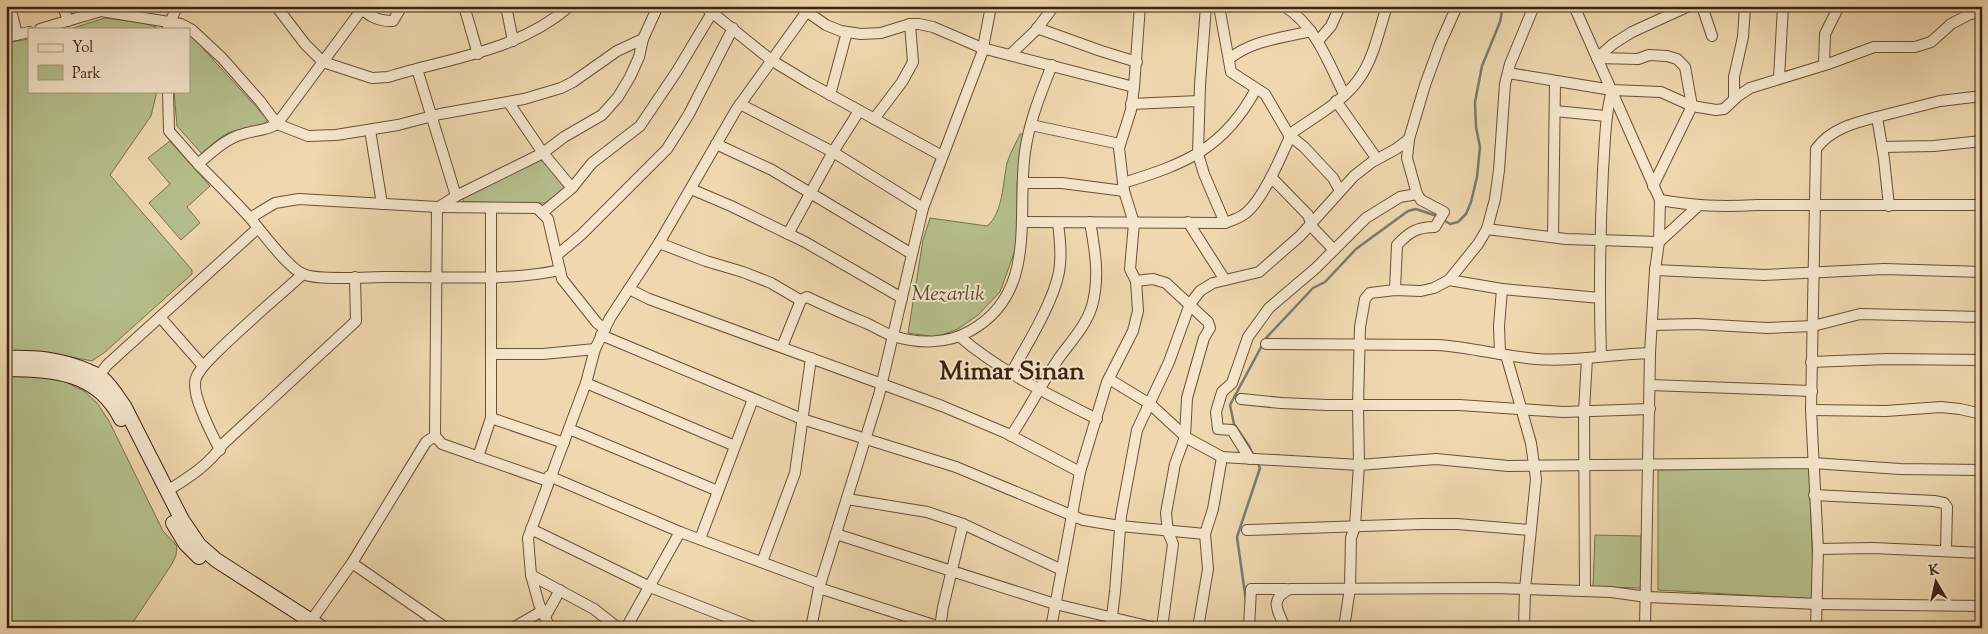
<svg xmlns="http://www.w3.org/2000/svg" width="1988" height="634" font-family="'Sorts Mill Goudy',serif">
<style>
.green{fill:#b5bf8d;stroke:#787050}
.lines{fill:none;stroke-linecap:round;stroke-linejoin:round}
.stream{stroke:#757c73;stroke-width:2.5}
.minor-casing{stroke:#685039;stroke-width:12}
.secondary-casing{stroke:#3b2212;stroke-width:16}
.minor{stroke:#f5e6cb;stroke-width:10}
.secondary{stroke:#f5e6cb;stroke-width:14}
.labels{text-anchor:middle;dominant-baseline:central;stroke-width:4;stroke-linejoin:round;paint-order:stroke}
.park-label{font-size:21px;font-style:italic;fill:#5a4931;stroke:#f5e6cb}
.district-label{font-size:26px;font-weight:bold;fill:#3b2212;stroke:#f5e6cb}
</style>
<rect width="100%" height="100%" fill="#efd8af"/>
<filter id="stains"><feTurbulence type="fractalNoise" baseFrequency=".004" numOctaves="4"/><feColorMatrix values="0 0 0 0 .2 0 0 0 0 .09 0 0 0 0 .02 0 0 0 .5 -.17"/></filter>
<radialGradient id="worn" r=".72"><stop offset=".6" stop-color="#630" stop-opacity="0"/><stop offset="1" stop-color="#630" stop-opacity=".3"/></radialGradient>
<g class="green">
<polygon points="105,18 144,23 156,27 156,29 70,29"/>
<path d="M189,34L194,36L200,45L268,120C258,131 243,127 230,132C220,137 210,146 202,154L177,126L174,91H189Z"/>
<polygon points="29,39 29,91 157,91 151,116 110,175 192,270 192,274 105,352 92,361 45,352 6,351 6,43"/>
<path d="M1020,134H1024L1017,184L1018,242L1000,292L978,315L958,329L936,337L908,333L923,240L930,218L987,226C1003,214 1003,181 1007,163C1010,153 1016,143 1020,134Z"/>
<polygon points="170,141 210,186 187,207 200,223 181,240 149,203 170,184 148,158"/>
<polygon points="538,160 546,162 565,186 565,189 545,203 463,202 463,196"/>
<polygon points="40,375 61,380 84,391 97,403 109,421 163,531 177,546 176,555 172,564 129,628 6,628 6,376"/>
<polygon points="1809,468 1814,599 1658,590 1658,470"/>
<polygon points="1595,535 1641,536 1641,588 1593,587"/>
</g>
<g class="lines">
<g class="stream">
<polyline points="1442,219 1450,224 1458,222 1466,214 1471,202 1477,177 1480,147 1476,127 1475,102 1482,66 1500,22 1503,6"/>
<polyline points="1254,457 1249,446 1234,424 1230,405 1266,338 1313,288 1325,282 1356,249 1408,211 1416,209 1437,216"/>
<polyline points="1246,601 1237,537 1260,468 1257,462"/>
</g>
<g class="minor-casing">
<g id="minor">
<polyline points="10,6 17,35"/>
<polyline points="63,6 68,21"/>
<path d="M276,6L305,44L323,62L372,78L388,77C453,57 516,52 570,6"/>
<path d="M359,6C367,16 381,22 393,21L402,6"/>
<polyline points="464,6 478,54"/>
<polyline points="506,6 513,41"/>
<polyline points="704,6 771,60 809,83 942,156"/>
<polyline points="1206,6 1200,85 1198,154 1204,174 1225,223"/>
<polyline points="1219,6 1231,72 1265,94 1289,135 1304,147 1333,178 1340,191"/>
<path d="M1284,6C1316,26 1328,62 1344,94"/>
<polyline points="1574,6 1660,200 1659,242 1655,270 1650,353 1645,628"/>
<polyline points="1702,6 1712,36"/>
<path d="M362,9L277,124C266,131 255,130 243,134C225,139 212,152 198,164C216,182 234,200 251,219C262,232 288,268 303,274C318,281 367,277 386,277C441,276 508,282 560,270"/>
<polyline points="101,11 181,24 192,30 222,58 260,101 277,124 308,136 336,135 398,125 440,114 524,99 561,88 573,82 617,51 643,39"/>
<polyline points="806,11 826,25 841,31 861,34 881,33 910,24 919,24 933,27 982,48 1134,87 1131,110 1119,148 1124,191 1134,223 1130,269 1136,281 1138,311 1133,331 1107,382 1080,472 1051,628"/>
<polyline points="168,28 177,6"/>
<polyline points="1037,28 1101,51 1137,62"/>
<polyline points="40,29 101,11 102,6"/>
<polyline points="6,37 29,32"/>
<polyline points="1318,41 1331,26 1340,6"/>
<polyline points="1010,55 1036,30 1054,6"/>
<polyline points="1597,58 1638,59 1649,55 1667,56 1677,59 1685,67 1692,106 1653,186"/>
<polyline points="1597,58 1613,44 1632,32 1689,6"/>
<path d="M1229,59C1252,40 1283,38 1311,31"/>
<polyline points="1824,65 1825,34 1839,6"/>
<polyline points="417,69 456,196"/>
<polyline points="1508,73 1612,90 1661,92 1692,106 1716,110 1724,109 1738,96 1750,88 1828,64 1874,47 1915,47 1931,42 1951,24 1968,15 1982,11"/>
<polyline points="1779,78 1783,6"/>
<polyline points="1134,87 1140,6"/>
<polyline points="168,91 169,131 198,164"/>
<polyline points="830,95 847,32"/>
<polyline points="1734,99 1734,77 1743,37 1745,6"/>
<polyline points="1336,101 1377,159"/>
<polyline points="509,103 543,153 572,188"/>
<polyline points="740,104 833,152 923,208"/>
<polyline points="1131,104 1199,101"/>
<polyline points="1555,111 1606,116"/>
<polyline points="874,119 902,82 913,62 910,24"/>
<polyline points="1031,125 1120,144"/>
<polyline points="370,130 382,204"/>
<polyline points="716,144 772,170 912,254"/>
<polyline points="1882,147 1934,146 1982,141"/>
<polyline points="1271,177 1308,215 1313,228 1334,250"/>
<polyline points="1023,183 1062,183 1124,191"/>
<path d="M1123,183C1185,164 1224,149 1256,89"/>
<polyline points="691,189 731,206 805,242 902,298"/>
<polyline points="1417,194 1407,158 1409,139 1425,85 1440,44 1457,6"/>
<path d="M1660,200C1696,206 1720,207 1757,205H1982"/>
<polyline points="1889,206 1884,159 1877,117 1940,101 1982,96"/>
<polyline points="437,207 435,436 442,444 548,481"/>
<polyline points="439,207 456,196 543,153 564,137 602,115 618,97 630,77 639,57 643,39 658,6"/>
<polyline points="542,213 572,188 592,163 640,126 677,71 716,6"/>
<polyline points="250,218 275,203 299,199 437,207 537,208 548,219 562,279 597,323 605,329"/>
<path d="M1023,222L1225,223C1233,220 1240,218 1246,213C1263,199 1280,159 1289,139V135C1312,118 1342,103 1359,79C1374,58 1379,30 1387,6"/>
<polyline points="1188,222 1225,280"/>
<polyline points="1487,229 1566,239 1659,242 1698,206"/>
<polyline points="788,234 833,152 859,111"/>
<polyline points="1553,237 1555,81"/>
<path d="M659,243L706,261L743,272L771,283L800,300L807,297C826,306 846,315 866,323C875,327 884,333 893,336C919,344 947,344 970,331C1039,293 1016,215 1025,152C1029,122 1041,93 1052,65"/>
<polyline points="557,255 581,235 667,149 689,114 733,28"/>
<polyline points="1655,270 1764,275 1884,269 1982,272"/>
<polyline points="1449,280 1502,289 1600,298"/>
<polyline points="1136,281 1153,279 1166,283 1208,322 1210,328 1204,338 1187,398 1185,437 1175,464 1166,513 1168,532 1173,544 1162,628"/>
<polyline points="629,289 649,299 942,406 1006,433 1080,472"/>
<polyline points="160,317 203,366"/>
<polyline points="1652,325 1696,324 1767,328 1813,326 1860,314 1982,317"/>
<polyline points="601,335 802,419 956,467 1083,520 1120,526 1205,534"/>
<path d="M960,337C1000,371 1049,395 1097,419"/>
<path d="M1266,344L1437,345C1470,347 1502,356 1536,359C1574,362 1612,354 1650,353"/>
<polyline points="782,347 801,300"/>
<polyline points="491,354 543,354 595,349"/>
<polyline points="1500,354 1499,326 1502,289"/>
<polyline points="1506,355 1531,443 1536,479 1525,589 1524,628"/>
<path d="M1601,356C1599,294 1600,232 1603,170C1605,143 1605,116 1612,90"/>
<polyline points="1811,362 1887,359 1982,360"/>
<path d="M1011,373C1027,345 1053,303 1059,272C1062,256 1060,239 1058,223"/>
<polyline points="1109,379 1150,404 1187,438 1222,457 1359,465 1436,459 1508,466 1813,463 1900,469 1982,470"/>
<polyline points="95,381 107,365 258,228"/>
<polyline points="586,383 735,446"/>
<polyline points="1650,385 1812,391"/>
<polyline points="1241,399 1281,403 1327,405 1459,405 1563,412 1650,409"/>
<polyline points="1811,410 1886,411 1941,407 1960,409 1982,414"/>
<polyline points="491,418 564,443"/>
<polyline points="569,429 718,491"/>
<path d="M1011,436C1028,410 1042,383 1059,358C1071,341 1086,326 1092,306C1100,278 1095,250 1090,222"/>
<path d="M220,450C212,434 190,394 196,378C199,369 208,361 215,354C243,326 273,301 303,274"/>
<polyline points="478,457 491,418 491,208"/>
<path d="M1250,459L1232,430L1218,429L1216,412L1222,392L1232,383L1248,337L1269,308L1316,268L1366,218L1400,197L1417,194L1421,200L1444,212L1435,227C1417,227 1409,232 1397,245L1395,290"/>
<polyline points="549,476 680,532 820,584"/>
<path d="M167,491C188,478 209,465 223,444L356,321L355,277"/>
<polyline points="1814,495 1934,501 1944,503 1947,507 1946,550"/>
<polyline points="847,499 927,512 963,524 943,607 940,628"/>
<polyline points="963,524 1062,570"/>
<polyline points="531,529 650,587 755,628"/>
<polyline points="1247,530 1421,524 1457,524 1530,530"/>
<polyline points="836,534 1055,604 1156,628"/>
<polyline points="700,539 753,399"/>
<polyline points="1818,549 1873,548 1982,553"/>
<polyline points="762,562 795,473 811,358"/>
<polyline points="352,563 446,628"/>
<polyline points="531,575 594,609 618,628"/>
<polyline points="819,588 943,628"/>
<polyline points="1585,591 1584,411 1587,358"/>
<polyline points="545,617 560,590"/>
<polyline points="311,621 352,563 426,442 435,436"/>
<polyline points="513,628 542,611"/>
<polyline points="550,628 539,604 531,575 528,538 586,383 595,349 610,318 659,243 736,110 810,7"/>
<polyline points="626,628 680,532"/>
<polyline points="811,628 819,588 879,395 923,208 982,53 991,6"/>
<polyline points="1108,628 1112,616 1115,592 1121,516 1137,430 1169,362 1190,304 1200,291 1213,283 1259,272 1300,236 1354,176 1372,162 1396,149 1409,139"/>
<polyline points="1198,628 1208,569 1205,534 1213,509 1222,457"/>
<polyline points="1249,628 1251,589 1286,589"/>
<path d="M1285,628C1278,610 1268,600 1290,589L1493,588L1611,592L1647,597L1818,604L1982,606"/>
<polyline points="1344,628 1350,588 1351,538 1355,526 1359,465 1358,405 1360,327 1365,299 1370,293 1395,290 1421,291 1434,288 1449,280 1478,244 1487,229 1495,199 1499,170 1505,84 1510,64 1534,6"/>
<path d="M1816,628L1818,549L1811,410L1816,149C1830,129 1854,123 1877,117"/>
</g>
</g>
<g class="secondary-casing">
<g id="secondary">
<path d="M6,358C35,357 61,359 88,371C92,373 98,375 102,378C111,386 117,396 124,406L182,520L199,545L216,560L322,628"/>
<path d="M6,369C52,369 98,372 121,419"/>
<polyline points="173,523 185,543 199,557"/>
</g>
</g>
<use href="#minor" class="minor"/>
<use href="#secondary" class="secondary"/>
</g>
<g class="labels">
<g class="park-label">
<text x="948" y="295">Mezarlık</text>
</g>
<g class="district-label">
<text x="1012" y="372">Mimar Sinan</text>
</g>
</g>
<rect width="1988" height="634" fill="none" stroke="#efd8af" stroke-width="25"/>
<rect x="8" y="8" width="1973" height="619" fill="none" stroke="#3b2212" stroke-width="2.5"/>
<rect x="12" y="12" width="1963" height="609" fill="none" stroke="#3b2212"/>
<rect x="28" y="28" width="162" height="65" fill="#f5e6cb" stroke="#ab9881"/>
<rect x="38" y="44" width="25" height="8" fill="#f5e6cb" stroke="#ab9881"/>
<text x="72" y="52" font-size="15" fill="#3b2212">Yol</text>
<rect x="38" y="65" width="25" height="15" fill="#b5bf8d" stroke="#ab9881"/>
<text x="72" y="78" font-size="15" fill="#3b2212">Park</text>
<g transform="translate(1936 582) rotate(351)" stroke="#f5e6cb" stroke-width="4" paint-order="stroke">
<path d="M0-4L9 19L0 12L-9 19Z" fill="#3b2212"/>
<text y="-8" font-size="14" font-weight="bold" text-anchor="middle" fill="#3b2212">K</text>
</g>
<rect width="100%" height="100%" filter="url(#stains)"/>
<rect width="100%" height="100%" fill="url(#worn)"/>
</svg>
